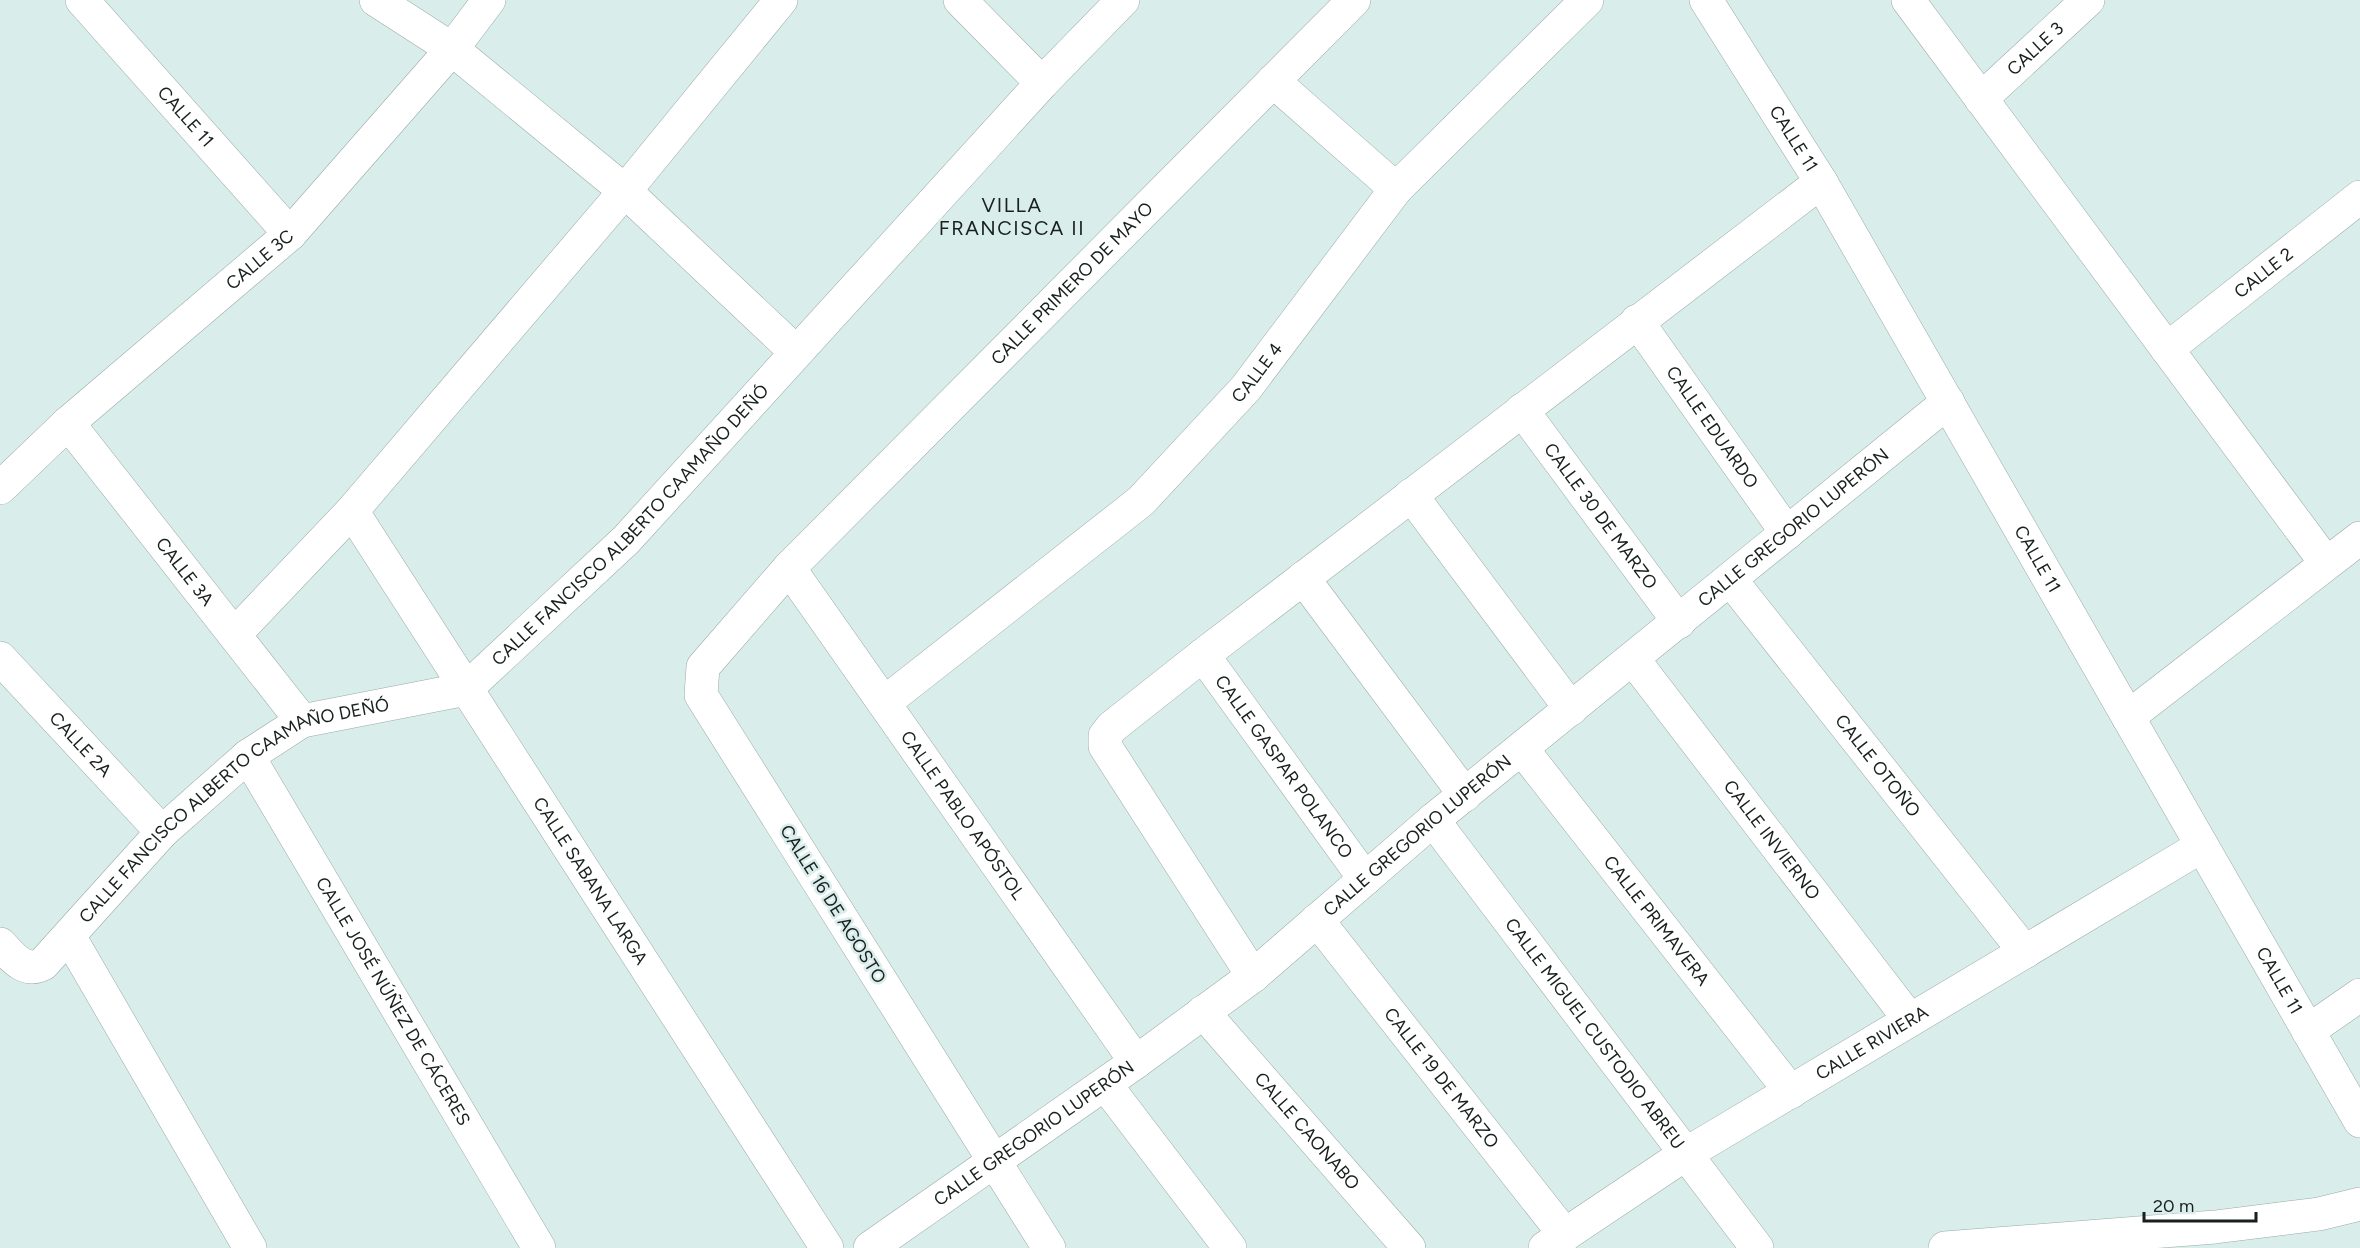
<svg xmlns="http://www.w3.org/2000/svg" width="2360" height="1248" font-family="Figtree,sans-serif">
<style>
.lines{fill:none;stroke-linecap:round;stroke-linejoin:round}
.minor-casing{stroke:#99aba8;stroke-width:34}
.major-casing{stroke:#99aba8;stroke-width:34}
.minor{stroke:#fff;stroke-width:33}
.major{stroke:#fff;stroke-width:33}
.labels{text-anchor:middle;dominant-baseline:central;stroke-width:5;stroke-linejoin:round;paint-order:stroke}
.street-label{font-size:18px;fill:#181f1e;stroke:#d9edea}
.neighbourhood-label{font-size:20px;letter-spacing:1.5px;fill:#181f1e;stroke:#d9edea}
</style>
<rect width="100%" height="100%" fill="#d9edea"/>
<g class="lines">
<g class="minor-casing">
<g id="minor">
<path id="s1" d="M82,0L290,234"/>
<polyline points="376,0 452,49 625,191 796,352"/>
<polyline points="960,0 1042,83"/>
<path id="s2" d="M1706,0L1821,182L2360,1121"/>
<polyline points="1908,0 2326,563"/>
<polyline points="1273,81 1396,189"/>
<path id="s3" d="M1981,99L2088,0"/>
<path id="s4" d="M1637,321L1787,533"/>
<path id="s5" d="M2167,349L2360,197"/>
<path id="s6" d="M1522,410L1679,622"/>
<path id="s7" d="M68,423L302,721"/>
<path id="s8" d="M0,488L68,423L290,234L452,49L489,0"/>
<polyline points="1411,495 1571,709"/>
<path id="s9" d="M352,511L827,1248"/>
<path id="s10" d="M789,568L1136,1062"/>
<polyline points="1303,578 1465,795"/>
<path id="s11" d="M1730,579L2025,952"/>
<polyline points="235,634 352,511 625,191 781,0"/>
<path id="s12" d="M1203,655L1365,879"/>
<path id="s13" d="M0,658L162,832"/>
<path id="s14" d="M1633,659L1910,1020"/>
<path id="s15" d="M884,703L1141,501L1246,388L1396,189L1587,0"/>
<polyline points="2128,717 2360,538"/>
<path id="s16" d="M1522,749L1791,1092"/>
<path id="s17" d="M248,756L539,1248"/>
<path id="s18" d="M1433,820L1757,1248"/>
<path id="s19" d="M1317,920L1565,1235"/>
<polyline points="69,936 250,1248"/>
<path id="s20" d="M0,944C12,956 24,974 43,964L162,832L248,756L302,721L466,689L626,540L1042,83L1123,0"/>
<polyline points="1253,976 1105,746 1105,736 1112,727 1203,655 1821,182"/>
<path id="s21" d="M1203,1012L1409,1248"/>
<polyline points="2308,1031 2360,995"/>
<polyline points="1105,1084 1230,1248"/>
<path id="s22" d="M870,1248L1136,1062L1253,976L1433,820L1948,402"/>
<path id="s23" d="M1049,1248L701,695L703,667L789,568L1354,0"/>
<path id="s24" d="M1545,1248L1684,1155L2202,846"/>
</g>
</g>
<g class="major-casing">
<polyline id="major" points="1945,1248 2215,1227 2319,1214 2360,1204"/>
</g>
<use href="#minor" class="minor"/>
<use href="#major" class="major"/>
</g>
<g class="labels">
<g class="street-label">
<text stroke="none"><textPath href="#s3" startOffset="74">CALLE 3</textPath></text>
<text stroke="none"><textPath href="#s1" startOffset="156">CALLE 11</textPath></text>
<text stroke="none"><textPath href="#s2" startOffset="164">CALLE 11</textPath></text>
<text stroke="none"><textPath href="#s8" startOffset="346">CALLE 3C</textPath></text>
<text stroke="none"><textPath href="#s5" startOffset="123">CALLE 2</textPath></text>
<text stroke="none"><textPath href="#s23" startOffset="1214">CALLE PRIMERO DE MAYO</textPath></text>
<text stroke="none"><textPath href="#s15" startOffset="500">CALLE 4</textPath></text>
<text stroke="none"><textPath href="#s4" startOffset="130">CALLE EDUARDO</textPath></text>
<text stroke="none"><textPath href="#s6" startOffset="132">CALLE 30 DE MARZO</textPath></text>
<text stroke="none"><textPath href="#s20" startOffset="808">CALLE FANCISCO ALBERTO CAAMAÑO DEÑÓ</textPath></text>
<text stroke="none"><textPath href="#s22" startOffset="1172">CALLE GREGORIO LUPERÓN</textPath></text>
<text stroke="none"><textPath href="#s2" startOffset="650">CALLE 11</textPath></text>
<text stroke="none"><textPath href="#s7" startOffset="189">CALLE 3A</textPath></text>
<text stroke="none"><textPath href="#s13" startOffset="118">CALLE 2A</textPath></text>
<text stroke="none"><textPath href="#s11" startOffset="238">CALLE OTOÑO</textPath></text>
<text stroke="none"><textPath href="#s12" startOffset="138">CALLE GASPAR POLANCO</textPath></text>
<text stroke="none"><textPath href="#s20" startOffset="304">CALLE FANCISCO ALBERTO CAAMAÑO DEÑÓ</textPath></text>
<text stroke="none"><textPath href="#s10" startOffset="302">CALLE PABLO APÓSTOL</textPath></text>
<text stroke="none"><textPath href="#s22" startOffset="686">CALLE GREGORIO LUPERÓN</textPath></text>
<text stroke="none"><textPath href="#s14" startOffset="228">CALLE INVIERNO</textPath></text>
<text stroke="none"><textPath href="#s9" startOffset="440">CALLE SABANA LARGA</textPath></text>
<text transform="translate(833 904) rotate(58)">CALLE 16 DE AGOSTO</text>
<text stroke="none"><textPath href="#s16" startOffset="218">CALLE PRIMAVERA</textPath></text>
<text stroke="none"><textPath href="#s2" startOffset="1136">CALLE 11</textPath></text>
<text stroke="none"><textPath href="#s17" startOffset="285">CALLE JOSÉ NÚÑEZ DE CÁCERES</textPath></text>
<text stroke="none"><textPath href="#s18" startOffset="268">CALLE MIGUEL CUSTODIO ABREU</textPath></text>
<text stroke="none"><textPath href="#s24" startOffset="386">CALLE RIVIERA</textPath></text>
<text stroke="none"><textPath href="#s19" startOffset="201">CALLE 19 DE MARZO</textPath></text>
<text stroke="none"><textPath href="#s21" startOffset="158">CALLE CAONABO</textPath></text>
<text stroke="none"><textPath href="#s22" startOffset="200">CALLE GREGORIO LUPERÓN</textPath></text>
</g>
<g class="neighbourhood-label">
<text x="1012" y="205">VILLA<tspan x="1012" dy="23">FRANCISCA II</tspan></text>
</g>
</g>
<path d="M2144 1212v9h112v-9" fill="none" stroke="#181f1e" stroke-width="3"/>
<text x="2153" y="1212" font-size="18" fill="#181f1e" stroke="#d9edea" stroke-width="4.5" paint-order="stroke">20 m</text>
</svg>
